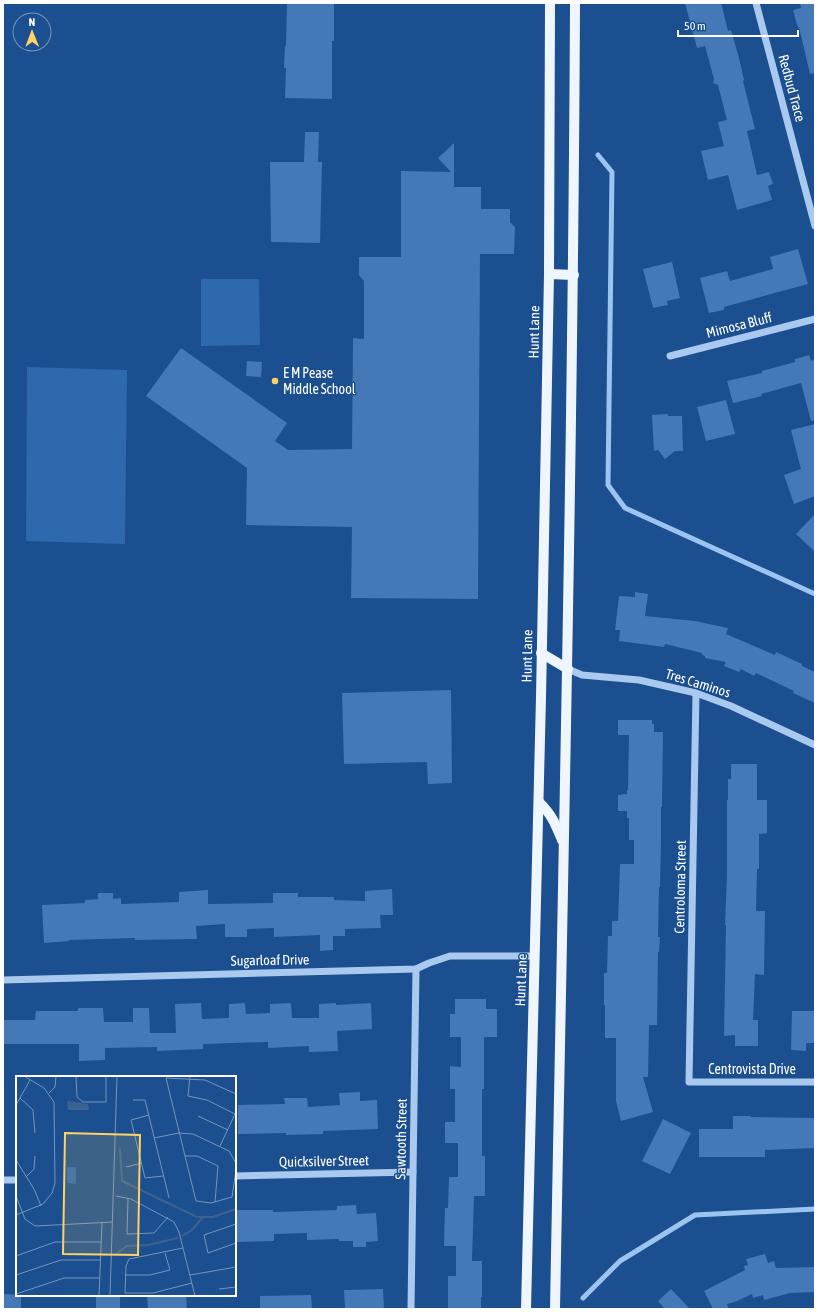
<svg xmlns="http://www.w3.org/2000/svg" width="818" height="1312" font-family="'Asap Condensed',sans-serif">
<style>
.green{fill:#2e69ad}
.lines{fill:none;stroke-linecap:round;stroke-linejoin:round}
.stream{stroke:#9cc4f0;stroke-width:5}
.building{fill:#4478b7}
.minor{stroke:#a9c9ee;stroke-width:7}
.major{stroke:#f0f6ff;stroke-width:10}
.poi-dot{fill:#ffd166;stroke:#1b4f8f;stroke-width:1.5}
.labels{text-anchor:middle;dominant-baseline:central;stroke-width:3;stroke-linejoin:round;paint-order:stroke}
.street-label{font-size:14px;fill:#fff;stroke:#1b4f8f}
.poi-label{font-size:14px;fill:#fff;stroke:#1b4f8f;text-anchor:start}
.inset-river{fill:none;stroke:#3c6290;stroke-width:2}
.inset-road{fill:none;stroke:#7695bc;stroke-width:1}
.view{fill:#ffd166;fill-opacity:0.15;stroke:#ffd166;stroke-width:2}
.inset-edge{fill:none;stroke:#fff;stroke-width:2}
</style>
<rect width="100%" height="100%" fill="#1b4f8f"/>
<g class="green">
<polygon points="201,279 259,279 260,345 201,346"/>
<polygon points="27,367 127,370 125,544 26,541"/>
</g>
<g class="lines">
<g class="stream">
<polyline points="598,155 612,172 608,485 625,508 815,594"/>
<polyline points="583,1298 620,1261 695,1215 815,1209"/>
</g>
</g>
<g class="building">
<polygon points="287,3 334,3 334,41 332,41 332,99 285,98 286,68 284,68 285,46 286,46"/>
<polygon points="685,3 721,3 728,31 731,30 739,58 744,80 743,81 755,129 747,131 757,175 769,172 773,184 768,186 772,200 737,210 728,175 708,180 701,151 724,146 718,122 727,120 718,85 713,83 714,79 705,46 697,48"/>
<polygon points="800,3 815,3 815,73 810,74 799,27 798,28 793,10 801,8"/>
<polygon points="305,132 319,132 318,162 322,162 320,243 271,242 270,162 304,162"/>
<polygon points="454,143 454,187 481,187 481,209 510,209 510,222 515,227 514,254 480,254 478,599 351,598 352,527 246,525 247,468 146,396 181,348 287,423 275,441 288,450 352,449 353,338 364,339 364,281 359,275 359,257 401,257 401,171 451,172 438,158"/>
<polygon points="798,249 808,284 724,307 724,310 709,313 700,278 727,271 730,281 773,269 770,257"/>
<polygon points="672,262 680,298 667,301 668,305 653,308 643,269"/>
<polygon points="809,355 811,361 815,359 815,420 811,421 801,383 761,394 762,396 733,403 727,381 762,373 762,371 795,362 795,359"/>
<polygon points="247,361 262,362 261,377 246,376"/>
<polygon points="726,400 735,434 706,441 697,407"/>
<polygon points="668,414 668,416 682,416 683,451 675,451 665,459 658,450 654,451 652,415"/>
<polygon points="815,424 815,496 794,504 784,475 801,469 791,430"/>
<polygon points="815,514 815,552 796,534"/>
<polygon points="635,592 648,594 645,616 695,621 728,628 726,634 775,655 776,652 802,664 802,666 815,672 815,703 793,693 794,691 756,673 754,676 741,669 739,672 724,666 726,662 705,658 705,656 702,655 702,653 665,644 664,647 619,641 620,630 615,630 619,596 635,597"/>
<polygon points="451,690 452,783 428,784 427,762 344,764 342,693"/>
<polygon points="618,720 652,720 652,724 654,724 654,732 663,732 662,807 661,807 661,843 660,887 659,887 658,937 660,937 659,952 658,952 657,1025 649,1025 648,1077 643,1077 653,1112 621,1121 616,1101 616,1038 605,1038 605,1005 604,1005 604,973 607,973 608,936 612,936 612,921 618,921 620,864 634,864 634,840 629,840 629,818 627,818 627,811 618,811 618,795 627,794 627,790 628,790 629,735 618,735"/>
<polygon points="731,764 757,764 757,800 767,800 767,833 759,834 759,869 757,869 756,911 765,911 764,975 755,974 753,1020 758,1020 758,1046 735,1046 735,1035 724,1036 726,925 725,925 727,875 727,800 728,800 728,779 731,779"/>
<polygon points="392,889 393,915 380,915 381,928 345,929 345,936 333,936 333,950 320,951 320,935 274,937 274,928 247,929 247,937 225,937 225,924 196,926 197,939 135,940 135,938 69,940 69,941 44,943 42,905 85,903 85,900 98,899 98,893 113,893 113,899 121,898 121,904 179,902 179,892 208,890 208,904 273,903 273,893 298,893 298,897 334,897 334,900 365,901 365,891"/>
<polygon points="455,999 486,999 486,1009 497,1009 497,1037 484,1037 484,1089 482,1089 482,1156 485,1156 485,1196 474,1196 472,1261 482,1261 482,1297 481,1297 481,1309 448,1309 448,1276 456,1276 456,1246 444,1246 445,1208 448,1208 449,1177 458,1177 458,1143 445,1143 445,1122 455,1122 455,1089 450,1089 450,1066 461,1067 461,1037 450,1037 450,1014 455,1014"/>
<polygon points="201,1003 202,1019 229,1018 229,1004 245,1003 246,1014 270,1013 270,1004 291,1003 292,1018 319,1018 319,1004 336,1003 336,1005 371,1003 372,1029 337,1031 338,1051 309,1052 309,1046 268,1048 268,1042 203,1044 203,1049 157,1051 157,1047 105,1048 105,1060 79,1061 79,1044 3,1044 3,1020 35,1020 36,1011 78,1011 78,1008 103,1008 104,1022 133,1022 133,1008 149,1008 150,1033 176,1033 175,1004"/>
<polygon points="792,1011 815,1011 815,1040 814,1043 806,1043 806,1051 791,1050"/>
<polygon points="360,1092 360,1101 377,1100 378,1129 323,1131 323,1134 286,1135 286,1133 238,1134 238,1105 285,1104 284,1098 307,1098 308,1107 340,1105 339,1093"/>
<polygon points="733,1116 751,1116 750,1117 815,1118 815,1148 765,1150 765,1157 699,1157 699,1129 733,1129"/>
<polygon points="663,1119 691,1133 670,1174 642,1161"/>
<polygon points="356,1205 357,1214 376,1213 378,1241 366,1242 366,1247 353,1247 353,1241 339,1241 339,1239 307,1240 307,1233 274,1234 274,1241 237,1242 236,1210 273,1210 273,1212 337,1210 337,1206"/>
<polygon points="765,1254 768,1263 774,1261 776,1268 815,1267 815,1292 790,1293 764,1300 763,1295 753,1298 752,1294 735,1302 727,1304 729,1309 713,1309 704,1291 745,1270 744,1266 748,1265 746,1259"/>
<polygon points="383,1289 384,1309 345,1309 344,1290"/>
<polygon points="671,1289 690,1309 665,1309 658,1301"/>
<polygon points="3,1294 21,1295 21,1309 3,1309"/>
<polygon points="120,1295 120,1309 96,1309 96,1296"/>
<polygon points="147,1295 186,1295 187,1309 148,1309"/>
<polygon points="311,1295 312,1309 260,1309 260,1296"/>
</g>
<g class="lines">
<g class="minor">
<polyline points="756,3 815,226"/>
<polyline points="670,356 815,319"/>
<polyline points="568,669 582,675 639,680 696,693 731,706 815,745"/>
<polyline points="696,693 689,1082 815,1082"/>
<polyline points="3,980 416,969 429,963 450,956 535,956"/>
<polyline points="235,1176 413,1172"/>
<polyline points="3,1180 17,1180"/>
<polyline points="411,1309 416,969"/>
</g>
<g class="major">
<polyline points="549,274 574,275"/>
<polyline points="541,653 568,669"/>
<path d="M539,802C552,815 555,823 562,840"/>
<polyline points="526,1309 541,697 549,274 550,3"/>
<path d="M555,1309C563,874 573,438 575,3"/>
</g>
</g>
<circle class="poi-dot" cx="275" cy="381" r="4"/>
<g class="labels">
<g class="street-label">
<text transform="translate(792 88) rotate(75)">Redbud Trace</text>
<text transform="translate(739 325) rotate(-14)">Mimosa Bluff</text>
<text transform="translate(534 332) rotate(-89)">Hunt Lane</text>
<text transform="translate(527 656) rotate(-89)">Hunt Lane</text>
<text transform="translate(698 683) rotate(17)">Tres Caminos</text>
<text transform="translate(680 887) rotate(-89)">Centroloma Street</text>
<text transform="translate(270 960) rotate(-1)">Sugarloaf Drive</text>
<text transform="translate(521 980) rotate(-88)">Hunt Lane</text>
<text x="752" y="1069">Centrovista Drive</text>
<text transform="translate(401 1139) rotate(-89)">Sawtooth Street</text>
<text transform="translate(324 1161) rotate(-1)">Quicksilver Street</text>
</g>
<g class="poi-label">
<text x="283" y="373">E M Pease<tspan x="283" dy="16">Middle School</tspan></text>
</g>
</g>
<g transform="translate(16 1076)">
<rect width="220" height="220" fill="#1b4f8f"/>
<path d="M51,91H60V108L51,107Z" fill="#2e69ad"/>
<path d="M51,25L72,28L73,34H52Z" fill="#3c6290"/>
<path class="inset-river" d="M104,72L106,105L181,141H197L220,133M166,160L176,154L187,141M100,178L111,170L132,169L162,162"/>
<path class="inset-road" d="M60,0L61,21L67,26H90V0M174,0L172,20L191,24L219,38L204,70M33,17L39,11L40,0M220,18L189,4L150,2L180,125L195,127L216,121L220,94M4,22L17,34L19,57M117,24H129L153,122M0,29L14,4M133,39L115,44L129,102L147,100M182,40L212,54M138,62L163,57L177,58L213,75L220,87M169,80H181L202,90L199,126M0,84L18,113L25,130M110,91L126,87M10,101L18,93L19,80M0,120L9,143L19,150L97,146M100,120L115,123L158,146L163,156L179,220M112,122L111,158L138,157L152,141M0,139L27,128L36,117L39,107L38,26L28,12L8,0M220,148L188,159L192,177L220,167M167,172L113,183L110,190L109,217H137L176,207M0,180L39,166H85M0,199L45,184H85M109,199H134L154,194L149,177M174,199L220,191M203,213L220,211M0,218L48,202H84M83,220L86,147M94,220L101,0"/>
<path class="view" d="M49,57L124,59L122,179L47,178Z"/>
<rect width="220" height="220" class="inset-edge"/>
</g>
<rect width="818" height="1312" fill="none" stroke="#ffffff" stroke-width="8"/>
<g transform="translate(32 32) rotate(359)"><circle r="19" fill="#1b4f8f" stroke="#7695bc"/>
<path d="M0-3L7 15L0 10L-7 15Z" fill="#ffd166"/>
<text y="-6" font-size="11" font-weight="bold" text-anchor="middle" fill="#ffffff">N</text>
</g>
<path d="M678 30v6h120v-6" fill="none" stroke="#ffffff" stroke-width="2"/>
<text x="684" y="30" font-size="12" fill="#ffffff" stroke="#1b4f8f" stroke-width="3" paint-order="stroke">50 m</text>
</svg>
